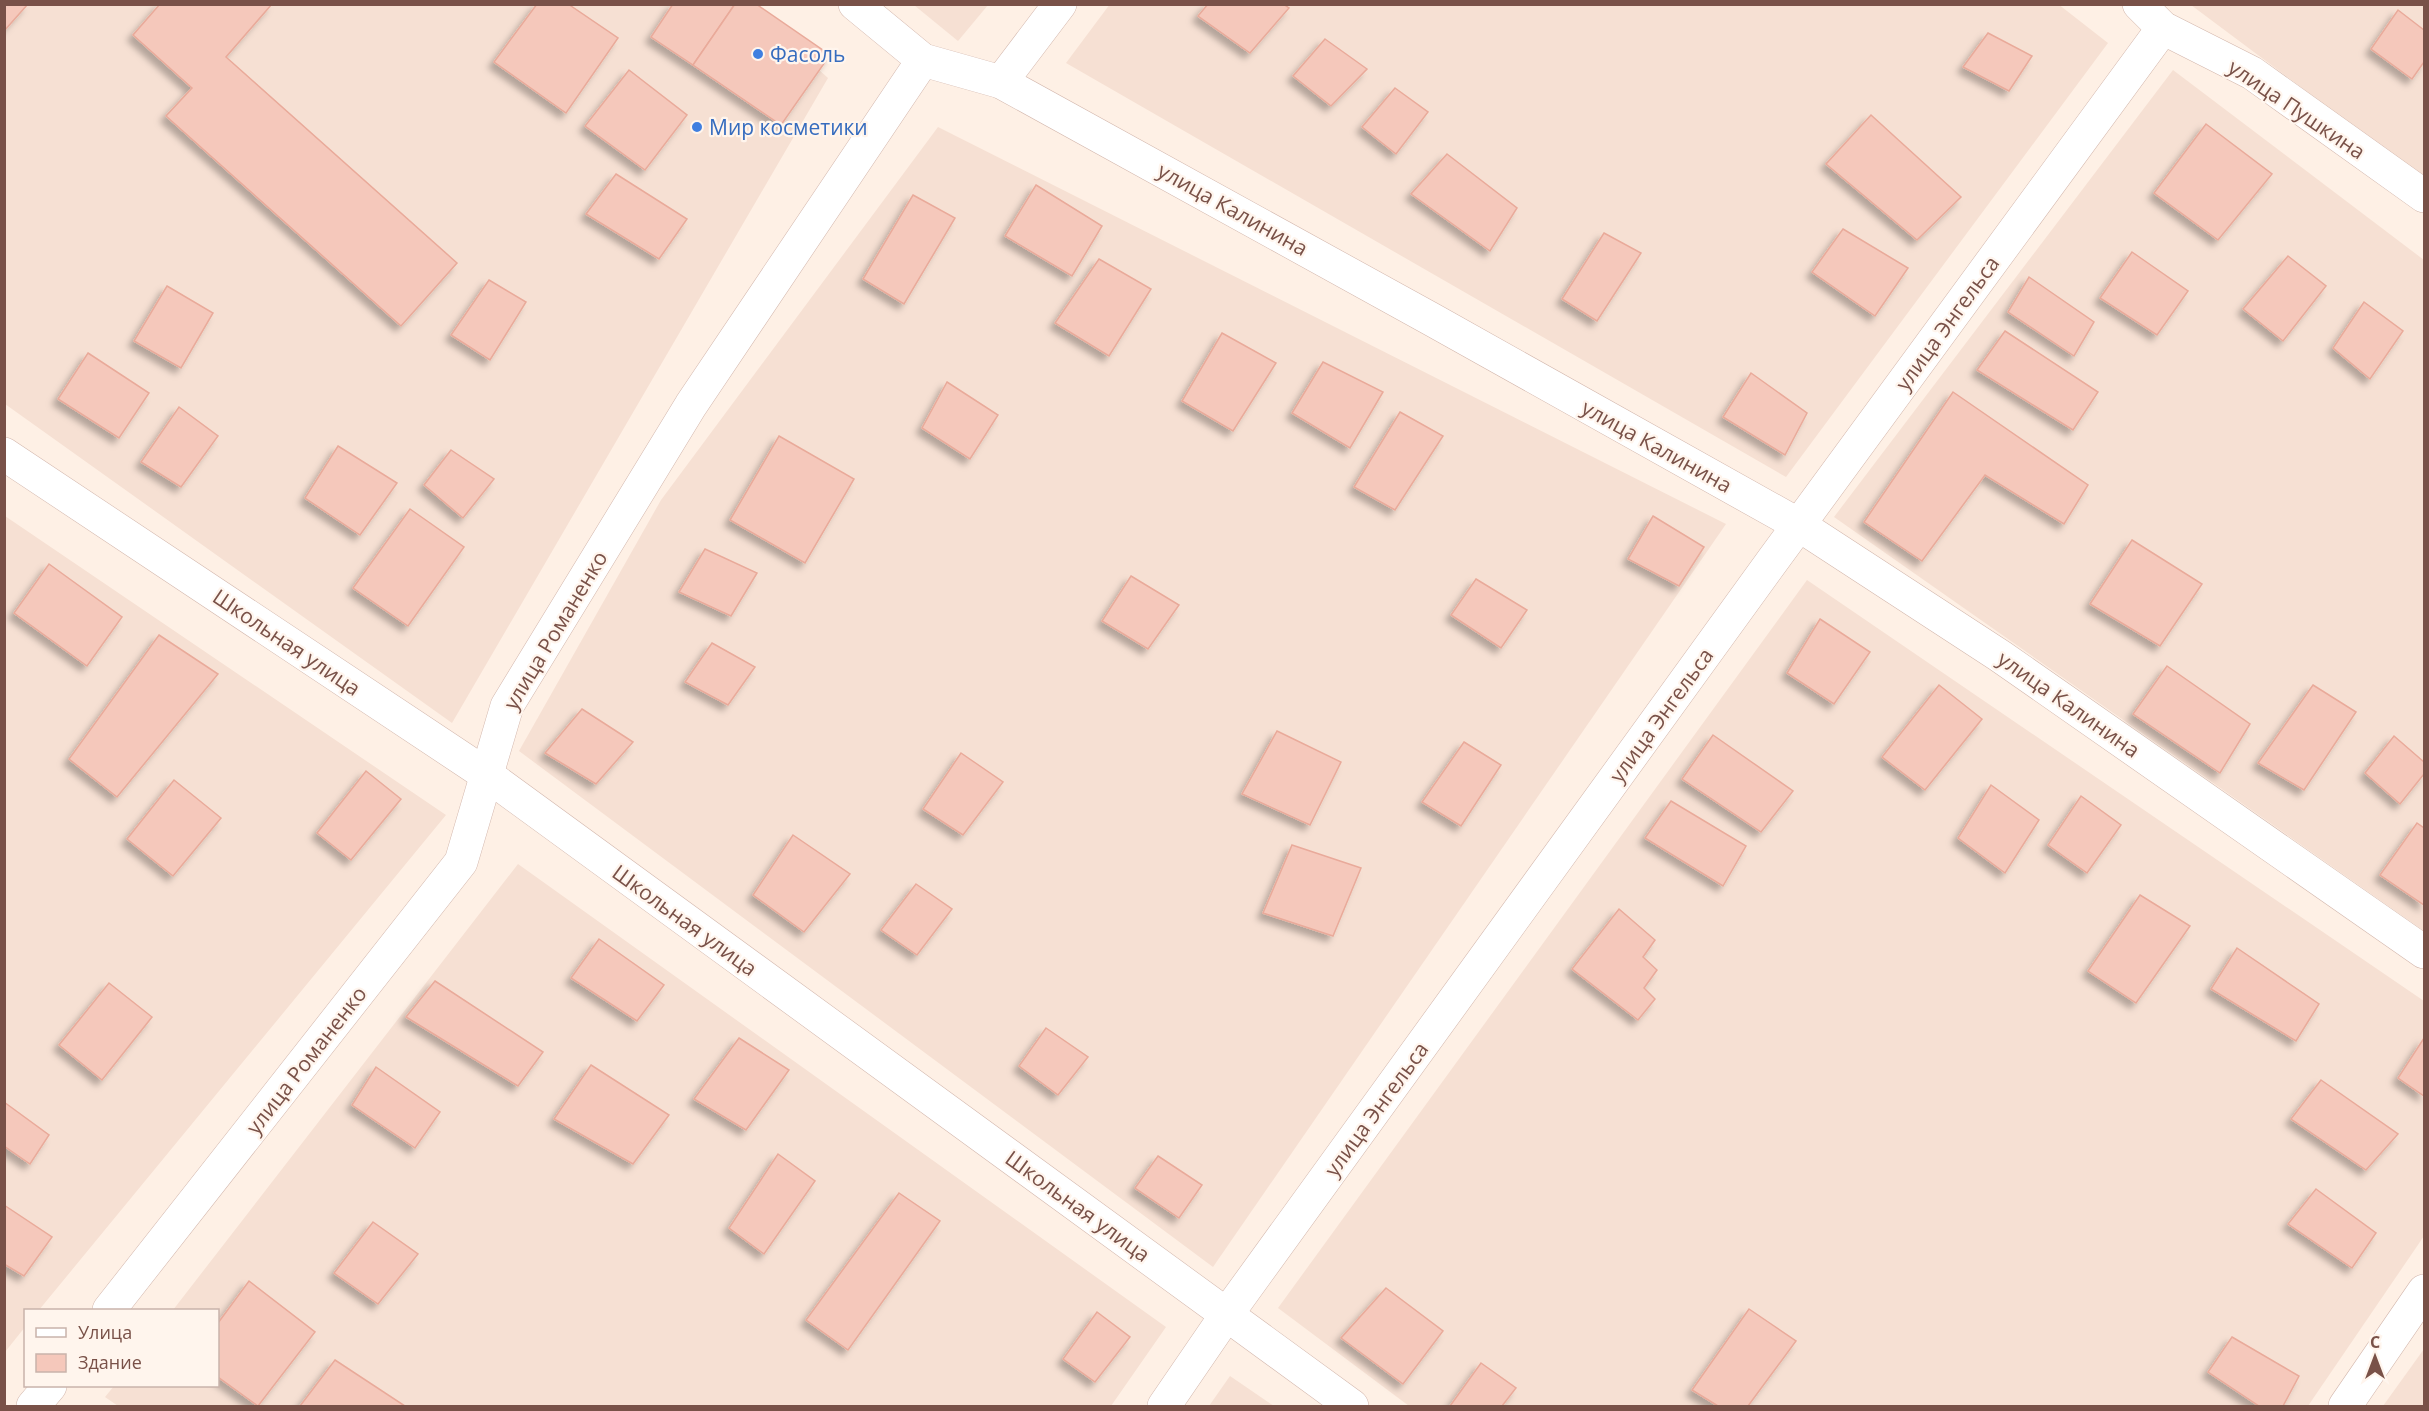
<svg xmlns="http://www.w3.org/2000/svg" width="2429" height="1411" font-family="'Open Sans',sans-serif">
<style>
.residential{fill:#f6e0d3}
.building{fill:#f5c8bb;stroke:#e9aa9a;stroke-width:1.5;filter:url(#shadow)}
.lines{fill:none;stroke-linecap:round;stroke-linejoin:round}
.minor-casing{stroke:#d3b7ad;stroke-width:34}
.minor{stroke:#fff;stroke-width:33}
.shop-dot{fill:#3f7fe0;stroke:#fff5ed;stroke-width:2}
.labels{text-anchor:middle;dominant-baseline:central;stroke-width:4.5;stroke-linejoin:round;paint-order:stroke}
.shop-label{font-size:21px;fill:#366cbe;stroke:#fff5ed;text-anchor:start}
.street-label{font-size:21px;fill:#795148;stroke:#fff5ed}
</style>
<defs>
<filter id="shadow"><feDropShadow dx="-5.5" dy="5.5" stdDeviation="3" flood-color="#0004"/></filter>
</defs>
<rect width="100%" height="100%" fill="#fef0e5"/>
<g class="residential">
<polygon points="1110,4 2058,4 2108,43 1786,477 1066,63"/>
<polygon points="5,5 747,5 828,78 452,723 5,404"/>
<polygon points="914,5 988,5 958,41"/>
<polygon points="2191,5 2424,5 2424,179"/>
<polygon points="2173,70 2424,260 2424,931 1834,517"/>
<polygon points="938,127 1726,524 1213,1267 519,751 661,500"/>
<polygon points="5,516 446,815 39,1310 26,1310 25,1327 5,1352"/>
<polygon points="1807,580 2424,1001 2424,1236 2308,1406 1409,1406 1278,1308"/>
<polygon points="518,864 1166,1327 1111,1406 118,1406 105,1397 114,1386 218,1386 218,1310 173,1310"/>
<polygon points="2424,1349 2424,1406 2383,1406"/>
<polygon points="1230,1376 1274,1406 1209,1406"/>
</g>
<g class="building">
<polygon points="4,4 28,4 4,31"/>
<polygon points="160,4 272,4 226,57 457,263 401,326 166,116 192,88 133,35"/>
<polygon points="537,4 568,4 618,38 566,113 494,62"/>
<polygon points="673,4 735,4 693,65 651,37"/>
<polygon points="735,4 756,4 830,55 781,125 693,65"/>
<polygon points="1208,4 1283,4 1289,8 1250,53 1198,16"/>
<polygon points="2398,10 2424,30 2424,62 2412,79 2371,49"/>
<polygon points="1988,33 2032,56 2009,91 1963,67"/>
<polygon points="1325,39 1367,69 1331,106 1293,76"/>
<polygon points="629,70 687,115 645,170 585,126"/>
<polygon points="1395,88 1428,112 1396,154 1362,127"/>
<polygon points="1871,115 1961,197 1917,240 1826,164"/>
<polygon points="2206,124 2272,174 2218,240 2154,193"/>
<polygon points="1447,154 1517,208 1490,251 1411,194"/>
<polygon points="616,174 687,219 659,259 586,214"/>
<polygon points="1036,185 1102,226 1072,276 1005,236"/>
<polygon points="913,195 955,218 904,304 863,279"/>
<polygon points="1843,229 1908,268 1875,316 1812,272"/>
<polygon points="1604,233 1641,253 1597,321 1562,299"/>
<polygon points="2132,252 2188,291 2157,335 2100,298"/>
<polygon points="2288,256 2326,286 2283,341 2243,309"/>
<polygon points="1099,259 1151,289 1109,356 1055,323"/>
<polygon points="2029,277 2094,322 2074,356 2008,312"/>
<polygon points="489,280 526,302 490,360 451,335"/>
<polygon points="167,286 213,313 181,368 134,341"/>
<polygon points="2364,302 2403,331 2370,379 2333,348"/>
<polygon points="2005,331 2098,392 2073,430 1977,370"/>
<polygon points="1222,333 1276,363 1233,431 1182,401"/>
<polygon points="88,353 149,393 119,438 58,399"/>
<polygon points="1323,362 1383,392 1350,448 1292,413"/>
<polygon points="1751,373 1807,413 1785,455 1723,417"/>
<polygon points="947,382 998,415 970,459 922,428"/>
<polygon points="1953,392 2088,485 2064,524 1985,475 1922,561 1864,522"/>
<polygon points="179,407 218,436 181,487 141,462"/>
<polygon points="1400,412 1443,436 1395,510 1354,487"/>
<polygon points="779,436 854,479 805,563 730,520"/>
<polygon points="338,446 397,483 360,535 305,498"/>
<polygon points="451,450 494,479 463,518 424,485"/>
<polygon points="410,509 464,547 408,626 353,588"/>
<polygon points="1653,516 1704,547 1679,586 1628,559"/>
<polygon points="2132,540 2202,584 2160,646 2090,604"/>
<polygon points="705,549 757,573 731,616 679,592"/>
<polygon points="49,564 122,617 87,666 14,613"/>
<polygon points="1131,576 1179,605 1148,649 1102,621"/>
<polygon points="1476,579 1527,610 1501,648 1451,615"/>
<polygon points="1820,619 1870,652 1834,704 1787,673"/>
<polygon points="159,635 218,674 117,797 69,759"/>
<polygon points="712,643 755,667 728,705 685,682"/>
<polygon points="2167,666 2250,724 2220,773 2133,714"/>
<polygon points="1939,685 1982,719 1925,790 1882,757"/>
<polygon points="2313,685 2356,712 2304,790 2258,763"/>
<polygon points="582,709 633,742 596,784 545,753"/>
<polygon points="1277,731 1341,762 1310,825 1242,794"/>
<polygon points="1713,735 1793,791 1761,832 1682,779"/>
<polygon points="2394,736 2424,762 2424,774 2400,804 2365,773"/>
<polygon points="1464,742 1501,765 1461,826 1422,802"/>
<polygon points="961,753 1003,782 963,835 923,809"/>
<polygon points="366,771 401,799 351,860 317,833"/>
<polygon points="174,780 221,818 173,876 127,839"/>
<polygon points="1991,785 2039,820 2005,873 1958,838"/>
<polygon points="2081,796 2121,825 2087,873 2048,845"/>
<polygon points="1671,801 1746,846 1723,886 1645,838"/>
<polygon points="2417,823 2424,828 2424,905 2380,875"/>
<polygon points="793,835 850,874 804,932 753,895"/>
<polygon points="1292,845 1361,868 1333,936 1263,913"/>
<polygon points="916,884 952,909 917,955 881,930"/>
<polygon points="2140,895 2190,926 2136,1003 2088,971"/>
<polygon points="1619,909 1655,940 1643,957 1657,970 1644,988 1655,999 1638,1020 1572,969"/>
<polygon points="599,939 664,985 637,1021 571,978"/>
<polygon points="2237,948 2319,1004 2296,1041 2211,989"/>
<polygon points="435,981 543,1052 518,1086 406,1017"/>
<polygon points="109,983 152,1017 102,1080 59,1045"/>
<polygon points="1046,1028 1088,1057 1058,1095 1019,1066"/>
<polygon points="739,1038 789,1070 746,1130 694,1099"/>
<polygon points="2424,1038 2424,1096 2398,1078"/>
<polygon points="591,1065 669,1115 633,1164 554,1119"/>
<polygon points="376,1067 440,1112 415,1148 352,1105"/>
<polygon points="2321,1080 2398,1134 2366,1170 2291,1119"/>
<polygon points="4,1102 49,1135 30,1164 4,1146"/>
<polygon points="778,1154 815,1181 764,1254 729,1228"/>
<polygon points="1158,1156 1202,1185 1179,1218 1135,1188"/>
<polygon points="2316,1189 2376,1233 2352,1268 2288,1224"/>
<polygon points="899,1193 940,1221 848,1350 806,1320"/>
<polygon points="4,1205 52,1237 24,1276 4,1264"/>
<polygon points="373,1222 418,1254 378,1304 334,1273"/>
<polygon points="249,1281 315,1332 258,1406 218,1377 218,1323"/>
<polygon points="1386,1288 1443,1331 1403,1384 1341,1338"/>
<polygon points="1749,1309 1796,1341 1748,1406 1718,1406 1692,1390"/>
<polygon points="1097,1312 1130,1337 1095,1382 1063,1359"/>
<polygon points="2232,1337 2299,1376 2283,1406 2259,1406 2208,1372"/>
<polygon points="335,1360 405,1406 300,1406"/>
<polygon points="1481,1363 1516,1388 1502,1406 1450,1406"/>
</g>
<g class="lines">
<g class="minor-casing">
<g id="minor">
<polyline points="855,4 923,60 1001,82 1431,319 1799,525 2000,656 2424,952"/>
<polyline points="2139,4 2163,28 2252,73 2424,196"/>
<polyline points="1001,82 1060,4"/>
<polyline points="4,454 487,775 1352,1406"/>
<polyline points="109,1310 461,862 507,706 691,405 923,60"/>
<polyline points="33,1406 50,1386"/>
<polyline points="1164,1406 1227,1314 1773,560 2163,28"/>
<polyline points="2345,1406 2424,1291"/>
</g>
</g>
<use href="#minor" class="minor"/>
</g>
<g class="shop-dot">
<circle cx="758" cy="54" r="6"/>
<circle cx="697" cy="127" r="6"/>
</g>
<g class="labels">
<g class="shop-label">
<text x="770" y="54">Фасоль</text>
<text x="709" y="127">Мир косметики</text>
</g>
<g class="street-label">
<text transform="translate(2297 109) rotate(34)">улица Пушкина</text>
<text transform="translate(1233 209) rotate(29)">улица Калинина</text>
<text transform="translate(1947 323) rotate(-54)">улица Энгельса</text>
<text transform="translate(1657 446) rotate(29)">улица Калинина</text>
<text transform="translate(555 630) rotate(-59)">улица Романенко</text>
<text transform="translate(287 642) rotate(34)">Школьная улица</text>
<text transform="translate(2069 704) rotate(35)">улица Калинина</text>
<text transform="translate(1661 715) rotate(-54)">улица Энгельса</text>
<text transform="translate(685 920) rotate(36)">Школьная улица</text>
<text transform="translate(306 1060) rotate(-52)">улица Романенко</text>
<text transform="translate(1376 1109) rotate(-54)">улица Энгельса</text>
<text transform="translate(1078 1206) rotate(36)">Школьная улица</text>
</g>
</g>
<rect width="2429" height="1411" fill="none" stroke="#795148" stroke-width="12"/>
<rect x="24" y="1309" width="195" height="78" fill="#fff5ed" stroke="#c9b3ab" stroke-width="1.5"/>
<rect x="36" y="1328" width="30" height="9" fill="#ffffff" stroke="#c9b3ab" stroke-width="1.5"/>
<text x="78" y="1339" font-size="18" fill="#795148">Улица</text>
<rect x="36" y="1354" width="30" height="18" fill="#f5c8bb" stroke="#c9b3ab" stroke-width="1.5"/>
<text x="78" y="1369" font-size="18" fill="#795148">Здание</text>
<g transform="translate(2375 1357)" stroke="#fff5ed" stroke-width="4.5" paint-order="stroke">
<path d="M0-4.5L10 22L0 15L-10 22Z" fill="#795148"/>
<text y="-9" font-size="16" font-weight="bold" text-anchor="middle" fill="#795148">С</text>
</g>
</svg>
